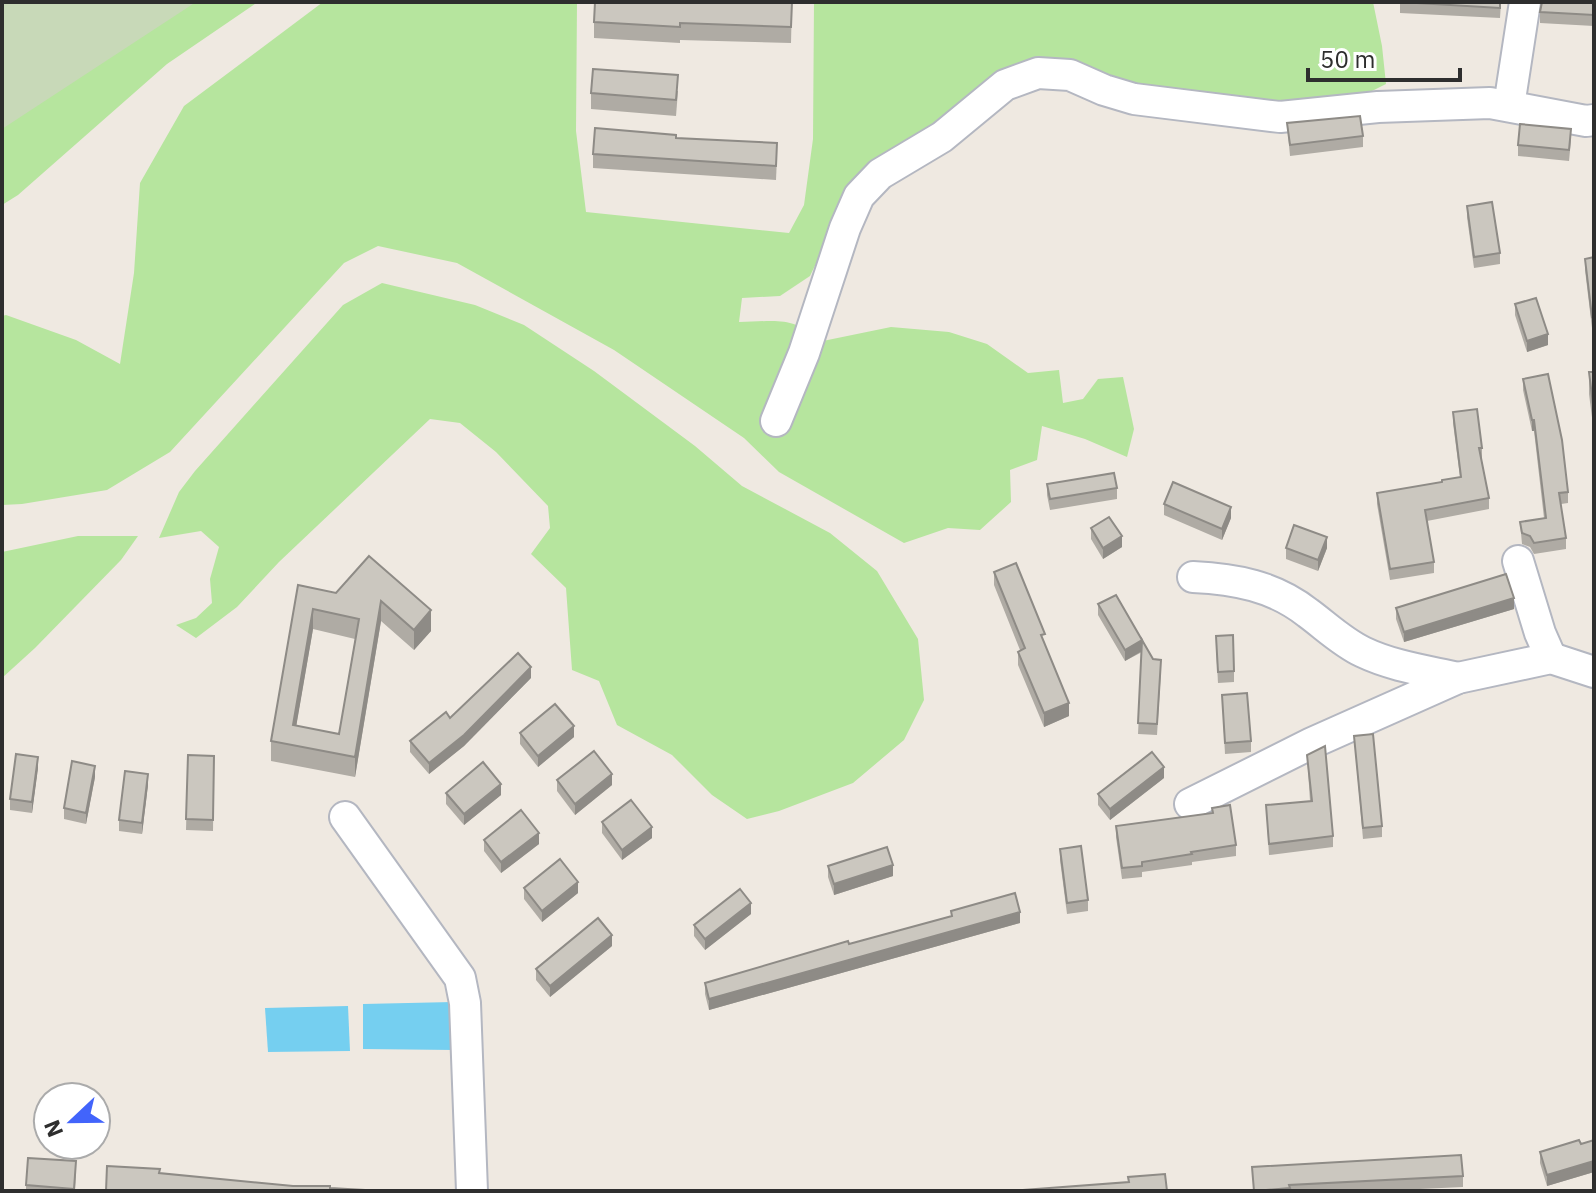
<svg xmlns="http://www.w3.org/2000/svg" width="1596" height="1193" font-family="'IBM Plex Sans',sans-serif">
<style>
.green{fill:#b6e59e}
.cemetery{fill:#c8d9b8}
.water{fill:#75cff0}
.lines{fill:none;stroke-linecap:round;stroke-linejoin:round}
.minor-casing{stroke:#b4b7c1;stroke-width:34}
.minor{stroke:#fff;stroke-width:30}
.wall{fill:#afaba4;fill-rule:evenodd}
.shaded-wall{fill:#8e8b86}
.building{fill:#cbc7bf;stroke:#8e8b86;stroke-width:2;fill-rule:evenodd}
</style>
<rect width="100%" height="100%" fill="#efe9e1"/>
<g class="green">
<polygon points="146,2 258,2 167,64 18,195 2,205 2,85"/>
<path d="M323,2H577L576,131L586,212L789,233L804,205L813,139L814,2H1373L1382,46L1386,84L1354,100L1298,109L1142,93L1057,65L1029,60L957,104L944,123L853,187L810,276L780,296L742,298L739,322C772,322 795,314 818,342L891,327L949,332L987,344L1028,373L1059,370L1063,403L1083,399L1098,379L1123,377L1134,429L1127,457L1085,439L1042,426L1037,460L1010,470L1011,502L980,530L948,528L904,543L779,472L744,438L614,350L457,263L378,246L344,263L170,452L107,490L22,504L2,505V316L6,315L76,340L120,364L134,273L140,183L184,106Z"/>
<polygon points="382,283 475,305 524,325 594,371 695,446 742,486 830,533 877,571 918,639 924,700 904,740 853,783 779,811 747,819 712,795 672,755 617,725 599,681 572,670 566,588 531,554 550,528 548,506 496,452 460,423 430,419 279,562 237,607 196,638 176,625 196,618 212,603 210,579 219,547 201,531 159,538 179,492 195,471 343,305"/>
<polygon points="78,536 138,536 121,560 35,648 2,678 2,552"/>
</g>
<polygon class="cemetery" points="2,2 196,2 2,129"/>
<g class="water">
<polygon points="453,1002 454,1050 363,1049 363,1004"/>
<polygon points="348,1006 350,1051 268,1052 265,1008"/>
</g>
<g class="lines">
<g class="minor-casing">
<g id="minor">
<polyline points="1509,106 1525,2"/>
<polyline points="776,421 804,353 845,228 859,196 880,174 942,137 1005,85 1038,73 1070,75 1104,90 1134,99 1280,117 1378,107 1490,103 1586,121 1594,120"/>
<polyline points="1518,561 1540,633 1551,658"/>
<path d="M1193,577C1235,579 1274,586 1308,613C1327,627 1342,642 1363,652C1392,666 1427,671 1458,678"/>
<polyline points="1190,804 1312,743 1458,678 1551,658 1594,672"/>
<polyline points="345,817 460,978 465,1003 472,1191"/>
</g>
</g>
<use href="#minor" class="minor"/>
</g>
<g class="wall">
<polygon points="792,2 791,43 680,40 680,43 594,38 594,22"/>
<polygon points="1400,2 1501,2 1500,18 1400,13"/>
<polygon points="1594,2 1594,26 1540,23 1540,12"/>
<polygon points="678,91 676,116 591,109 591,93"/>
<polygon points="1287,123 1363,136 1363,147 1290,156"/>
<polygon points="676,138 777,157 776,180 593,168 593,154"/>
<polygon points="1571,140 1569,161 1518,156 1518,145"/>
<polygon points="1467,206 1500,253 1500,264 1474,268 1467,217"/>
<polygon points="1594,257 1594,327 1592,328 1585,270 1585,259"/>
<polygon points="1515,304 1548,345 1527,352 1515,315"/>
<polygon points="1589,372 1594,372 1594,433 1589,394"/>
<polygon points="1523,379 1568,492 1568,503 1561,504 1566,538 1566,549 1534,554 1530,547 1522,544 1520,522 1544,518 1534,431 1532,431 1523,390"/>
<polygon points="1453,412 1482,448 1482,459 1481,459 1489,498 1489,509 1427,521 1434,562 1434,573 1390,580 1377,504 1377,493 1442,483 1460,477 1453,423"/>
<polygon points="1047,484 1117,488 1117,499 1050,510 1047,495"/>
<polygon points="1164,504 1231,518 1222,540 1164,515"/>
<polygon points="1091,528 1122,547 1103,559 1091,539"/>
<polygon points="1286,548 1327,548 1318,571 1286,559"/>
<path d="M369,556L431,631L414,650L381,621L355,777L271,761V741L298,585L336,593ZM313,629L355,639L339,734L296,726Z"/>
<polygon points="994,572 1045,645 1069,716 1044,727 1018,665 1018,652 1020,650 994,585"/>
<polygon points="1098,604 1153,659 1161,671 1157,735 1138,734 1142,652 1125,661 1098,615"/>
<polygon points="1396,608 1514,609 1404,642 1396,619"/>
<polygon points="1216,647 1234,671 1234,682 1218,683"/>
<polygon points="531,678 464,746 429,774 410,752 410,741 450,718"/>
<polygon points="1222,695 1251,741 1251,752 1225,754"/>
<polygon points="520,733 574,737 538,767 520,744"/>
<polygon points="1354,736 1382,826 1382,837 1363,839"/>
<polygon points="188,755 214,756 213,831 186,830"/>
<polygon points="1307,755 1333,836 1333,847 1269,855 1266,805 1310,801"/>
<polygon points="38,768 32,813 10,810 10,799"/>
<polygon points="95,777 86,824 64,819 64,808"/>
<polygon points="1164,778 1110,820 1098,805 1098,794"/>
<polygon points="557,780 612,785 575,815 557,791"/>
<polygon points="148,785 142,834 119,831 119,820"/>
<polygon points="446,793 501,795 464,825 446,804"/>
<polygon points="1212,808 1236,845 1236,856 1192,862 1192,865 1142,872 1142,877 1122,879 1116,837 1116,826 1212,813"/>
<polygon points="602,822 652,838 622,860 602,833"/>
<polygon points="484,840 539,844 501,873 484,851"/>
<polygon points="1060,849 1088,900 1088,911 1067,914 1060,860"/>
<polygon points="828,866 893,876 834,895 828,877"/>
<polygon points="524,888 578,893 542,922 524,899"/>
<polygon points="951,911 1020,923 709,1010 705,994 705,983 951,916"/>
<polygon points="751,914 705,950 694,936 694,925"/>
<polygon points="612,946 550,997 536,980 536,969"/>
<polygon points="1594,1140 1594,1172 1547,1186 1540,1163 1540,1152 1581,1144"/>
<polygon points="1252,1167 1463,1176 1463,1187 1377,1191 1254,1191"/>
<polygon points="76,1172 75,1191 26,1191 26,1185"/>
</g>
<g class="shaded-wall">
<polygon points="1548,334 1548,345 1527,352 1527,341"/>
<rect x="1532" y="420" width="2" height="11"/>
<polygon points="1231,507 1231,518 1222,540 1222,529"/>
<polygon points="1122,536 1122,547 1103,559 1103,548"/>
<polygon points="1327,537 1327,548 1318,571 1318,560"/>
<polygon points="1514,598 1514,609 1404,642 1404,632"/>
<polygon points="381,601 381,621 355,777 355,757"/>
<polygon points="313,609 313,629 293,745 293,725"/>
<polygon points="431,610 431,631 414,650 414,630"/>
<polygon points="1142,640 1142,651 1125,661 1125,650"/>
<polygon points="531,667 531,678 464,746 429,774 429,763"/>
<polygon points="1069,703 1069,716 1044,727 1044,713"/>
<polygon points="574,726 574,737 538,767 538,756"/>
<polygon points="38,757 38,768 32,813 32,802"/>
<polygon points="95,766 95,777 86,824 86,813"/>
<polygon points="1164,767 1164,778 1110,820 1110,809"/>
<polygon points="148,774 148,785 142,834 142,823"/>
<polygon points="612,774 612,785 575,815 575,804"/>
<polygon points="501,784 501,795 464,825 464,814"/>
<polygon points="652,827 652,838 622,860 622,850"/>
<polygon points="539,833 539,844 501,873 501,862"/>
<polygon points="893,865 893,876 834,895 834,884"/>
<polygon points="578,882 578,893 542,922 542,911"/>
<polygon points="751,903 751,914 705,950 705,939"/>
<polygon points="1020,912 1020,923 709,1010 709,999"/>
<polygon points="612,935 612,946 550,997 550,986"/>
<polygon points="1594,1161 1594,1172 1547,1186 1547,1175"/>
</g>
<g class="building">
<polygon points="595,2 792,2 791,27 680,23 680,27 594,22"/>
<polygon points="1400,2 1500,2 1500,8"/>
<polygon points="1542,2 1594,2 1594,15 1540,12"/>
<polygon points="593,69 678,75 676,100 591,93"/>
<polygon points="1360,116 1363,136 1290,145 1287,123"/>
<polygon points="1520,124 1571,129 1569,150 1518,145"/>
<polygon points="595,128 676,135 676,138 777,143 776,166 593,154"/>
<polygon points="1492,202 1500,253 1474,257 1467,206"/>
<polygon points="1594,257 1594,316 1592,317 1585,259"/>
<polygon points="1536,298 1548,334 1527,341 1515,304"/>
<polygon points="1589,372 1594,372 1594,412"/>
<polygon points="1548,374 1562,440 1568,492 1559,493 1566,538 1534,543 1530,536 1522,533 1520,522 1546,518 1534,420 1532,420 1523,379"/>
<polygon points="1477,409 1482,448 1479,448 1489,498 1425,510 1434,562 1390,569 1377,493 1442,482 1442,480 1461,477 1453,412"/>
<polygon points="1114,473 1117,488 1050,499 1047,484"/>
<polygon points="1173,482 1231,507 1222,529 1164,504"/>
<polygon points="1109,517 1122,536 1103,548 1091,528"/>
<polygon points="1294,525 1327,537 1318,560 1286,548"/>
<path d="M369,556L431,610L414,630L381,601L355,757L271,741L298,585L336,593ZM313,609L359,619L339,734L293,725Z"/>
<polygon points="1016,563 1045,634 1041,635 1069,703 1044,713 1018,652 1025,648 994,572"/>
<polygon points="1506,574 1514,598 1404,632 1396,608"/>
<polygon points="1116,595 1142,640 1125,650 1098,604"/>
<polygon points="1233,635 1234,671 1218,672 1216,636"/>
<polygon points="1142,640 1153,659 1161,660 1157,724 1138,723"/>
<polygon points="518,653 531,667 464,735 429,763 410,741 446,712 450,718"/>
<polygon points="1247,693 1251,741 1225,743 1222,695"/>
<polygon points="555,704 574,726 538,756 520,733"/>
<polygon points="1373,734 1382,826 1363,828 1354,736"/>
<polygon points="1325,746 1333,836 1269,844 1266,805 1312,801 1307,755"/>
<polygon points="594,751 612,774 575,804 557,780"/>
<polygon points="1152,752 1164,767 1110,809 1098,794"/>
<polygon points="16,754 38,757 32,802 10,799"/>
<polygon points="188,755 214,756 213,820 186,819"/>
<polygon points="72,761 95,766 86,813 64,808"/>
<polygon points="483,762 501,784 464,814 446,793"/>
<polygon points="125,771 148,774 142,823 119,820"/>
<polygon points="631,800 652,827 622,850 602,822"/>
<polygon points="1230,805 1236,845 1191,852 1192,854 1142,862 1142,866 1122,868 1116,826 1213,813 1212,808"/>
<polygon points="521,810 539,833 501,862 484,840"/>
<polygon points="1081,846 1088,900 1067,903 1060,849"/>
<polygon points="887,847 893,865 834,884 828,866"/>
<polygon points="560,859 578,882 542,911 524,888"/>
<polygon points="740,889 751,903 705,939 694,925"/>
<polygon points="1015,893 1020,912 709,999 705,983 848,941 849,944 952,916 951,911"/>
<polygon points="598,918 612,935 550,986 536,969"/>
<polygon points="1579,1140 1581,1144 1594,1140 1594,1161 1547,1175 1540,1152"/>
<polygon points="1461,1155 1463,1176 1289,1185 1290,1188 1254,1191 1252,1167"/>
<polygon points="28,1158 76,1161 74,1189 26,1185"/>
<polygon points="107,1166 160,1169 159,1173 293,1186 330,1186 330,1188 383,1191 106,1191"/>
<polygon points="1165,1174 1167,1191 1011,1191 1129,1182 1128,1177"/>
</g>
<rect width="1596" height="1193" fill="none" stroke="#2e2e2e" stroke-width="8"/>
<g transform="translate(72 1121) rotate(248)"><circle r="38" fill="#ffffff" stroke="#ababab" stroke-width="2"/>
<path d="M0-6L14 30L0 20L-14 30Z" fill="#4264fb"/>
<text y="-12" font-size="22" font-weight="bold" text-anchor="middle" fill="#2e2e2e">N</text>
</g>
<path d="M1308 68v12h152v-12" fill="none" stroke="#2e2e2e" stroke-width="4"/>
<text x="1320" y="68" font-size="24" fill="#2e2e2e" stroke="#ffffff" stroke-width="6" paint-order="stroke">50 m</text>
</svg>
